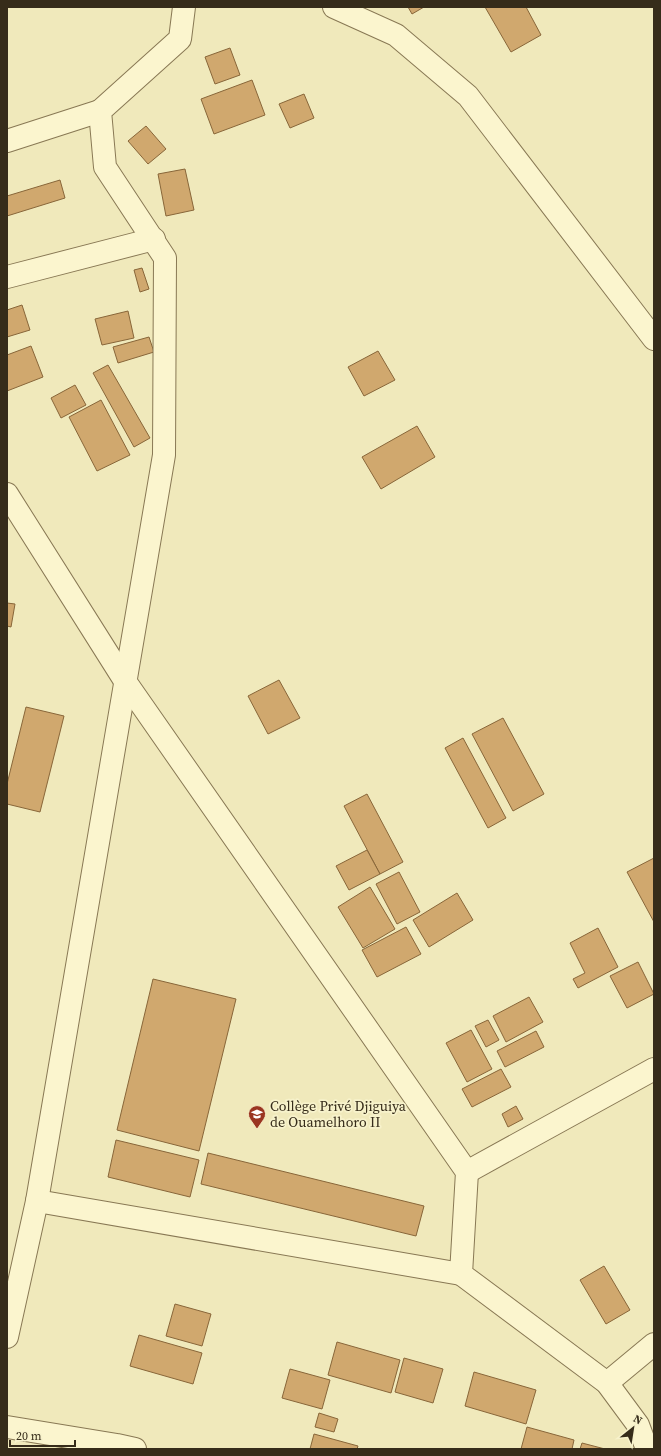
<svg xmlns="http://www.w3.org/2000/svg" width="661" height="1456" font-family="'Source Serif 4',serif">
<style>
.building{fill:#d0a86e;stroke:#886639}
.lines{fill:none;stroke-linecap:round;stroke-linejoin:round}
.minor-casing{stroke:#887854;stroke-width:24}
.minor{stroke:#fbf5ce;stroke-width:22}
.labels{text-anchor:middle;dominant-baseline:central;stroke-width:3.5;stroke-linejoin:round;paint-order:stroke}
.poi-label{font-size:14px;fill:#362c1a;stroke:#f7f2cb;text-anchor:start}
</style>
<rect width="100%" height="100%" fill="#f0e9bb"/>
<g class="building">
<polygon points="408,7 424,7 412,14"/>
<polygon points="485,7 526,7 541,35 511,52"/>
<polygon points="230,48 240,75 215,84 205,57"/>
<polygon points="252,80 265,115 214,134 201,99"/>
<polygon points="304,94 314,118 290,128 279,104"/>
<polygon points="146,126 166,149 148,164 128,141"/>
<polygon points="185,169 194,210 166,216 158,174"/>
<polygon points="60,180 65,198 7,216 7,196"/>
<polygon points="142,268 149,289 140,292 134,270"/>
<polygon points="22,305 30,330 7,337 7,310"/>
<polygon points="128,311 134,338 102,345 95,319"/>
<polygon points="149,337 154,352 118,363 113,347"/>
<polygon points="31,346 43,377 7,391 7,355"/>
<polygon points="378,351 395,380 364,396 348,367"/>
<polygon points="108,365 150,438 134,447 93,373"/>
<polygon points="75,385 86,405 61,418 51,398"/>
<polygon points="101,400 130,455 97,471 69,417"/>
<polygon points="417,426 435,457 381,489 362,457"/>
<polygon points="7,603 15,604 11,627 7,626"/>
<polygon points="279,680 300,718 268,734 248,696"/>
<polygon points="26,707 64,716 40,812 7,804 7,784"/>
<polygon points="503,718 544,794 513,811 472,734"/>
<polygon points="463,738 506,818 488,828 445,748"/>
<polygon points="367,794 403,862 380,874 344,806"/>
<polygon points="367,850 380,874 349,890 336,866"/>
<polygon points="654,858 654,922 627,872"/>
<polygon points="399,872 420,912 397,924 376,884"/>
<polygon points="370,887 395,929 363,948 338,907"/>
<polygon points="457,893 473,920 429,947 413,920"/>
<polygon points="406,927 421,954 377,977 362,950"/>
<polygon points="598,928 618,967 578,988 573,979 585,973 570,943"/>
<polygon points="638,962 654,994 627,1008 610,976"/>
<polygon points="153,979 236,999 199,1151 117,1130"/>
<polygon points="529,997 543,1022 506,1042 493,1016"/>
<polygon points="488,1020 499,1040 486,1047 475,1026"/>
<polygon points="471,1030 492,1069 467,1082 446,1043"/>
<polygon points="536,1031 544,1047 505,1067 497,1051"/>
<polygon points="501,1069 511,1087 472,1107 462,1089"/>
<polygon points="516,1106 523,1119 508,1127 502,1114"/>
<polygon points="116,1140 199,1160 190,1197 108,1177"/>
<polygon points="208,1153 424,1206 416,1236 201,1184"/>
<polygon points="604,1266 630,1310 606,1324 580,1280"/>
<polygon points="175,1304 211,1314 202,1346 166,1336"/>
<polygon points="139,1335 202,1353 193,1384 130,1366"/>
<polygon points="337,1342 400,1360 391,1393 328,1375"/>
<polygon points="404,1358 443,1369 433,1403 395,1392"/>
<polygon points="290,1369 330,1380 322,1409 282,1398"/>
<polygon points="474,1372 536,1390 526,1424 465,1406"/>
<polygon points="319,1413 338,1419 334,1432 315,1427"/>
<polygon points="527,1427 574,1440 572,1449 521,1449"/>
<polygon points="314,1434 358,1446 357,1449 310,1449"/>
<polygon points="582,1443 605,1449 580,1449"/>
</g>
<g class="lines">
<g class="minor-casing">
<g id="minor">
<polyline points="334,7 396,35 468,96 654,339"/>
<polyline points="7,141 100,111"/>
<polyline points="7,277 154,239"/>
<polyline points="7,494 125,681 467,1172 461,1274 607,1383 638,1425 647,1449"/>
<polyline points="467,1172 654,1069"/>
<polyline points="37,1201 461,1274"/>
<polyline points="7,1337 37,1201 164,455 165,258 105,167 100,111 180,39 184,7"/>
<polyline points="607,1383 654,1344"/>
<polyline points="7,1427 117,1445 135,1449"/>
</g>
</g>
<use href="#minor" class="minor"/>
</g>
<defs>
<g id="school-pin" transform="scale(0.9)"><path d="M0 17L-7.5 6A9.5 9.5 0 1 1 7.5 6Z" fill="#9a3521" stroke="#f7f2cb"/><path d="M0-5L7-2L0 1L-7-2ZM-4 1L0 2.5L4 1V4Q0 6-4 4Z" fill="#fff"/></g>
</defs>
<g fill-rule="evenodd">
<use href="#school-pin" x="257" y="1114"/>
</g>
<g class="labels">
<g class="poi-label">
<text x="270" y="1106">Collège Privé Djiguiya<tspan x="270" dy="16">de Ouamelhoro II</tspan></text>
</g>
</g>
<rect width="661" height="1456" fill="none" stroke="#362c1a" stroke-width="16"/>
<g transform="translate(633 1428) rotate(30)" stroke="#f7f2cb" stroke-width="3" paint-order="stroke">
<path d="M0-3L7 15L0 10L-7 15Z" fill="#362c1a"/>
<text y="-6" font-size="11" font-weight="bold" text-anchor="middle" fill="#362c1a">N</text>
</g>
<path d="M10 1440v6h65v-6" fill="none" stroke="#362c1a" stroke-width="2"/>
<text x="16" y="1440" font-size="12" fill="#362c1a" stroke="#f7f2cb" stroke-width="3" paint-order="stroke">20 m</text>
</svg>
